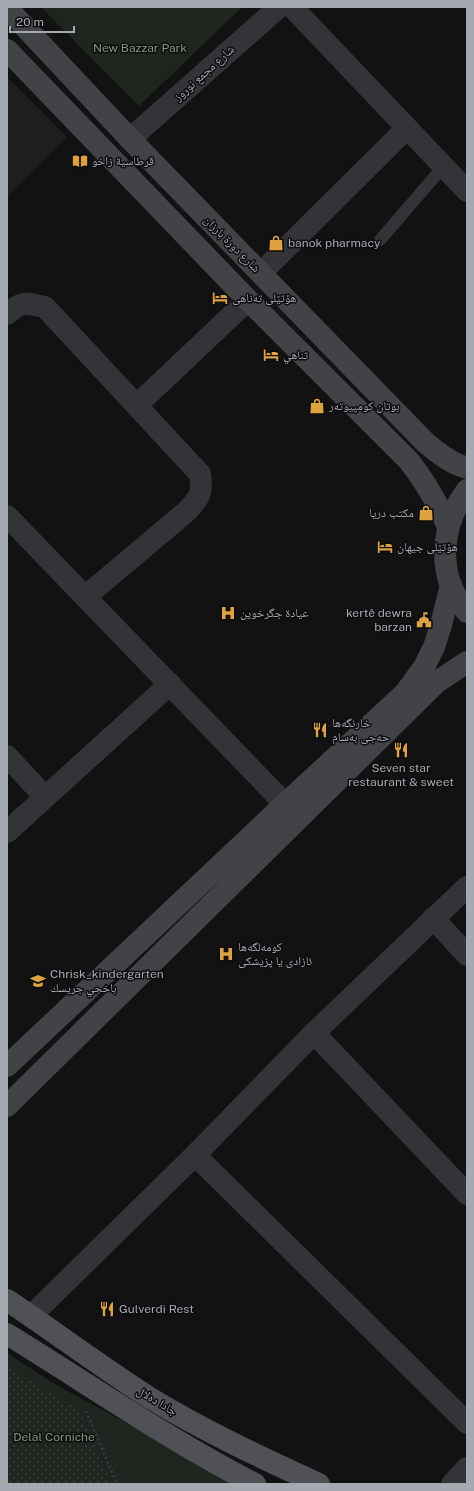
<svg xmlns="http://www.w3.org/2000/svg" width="474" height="1491" font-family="'Public Sans','Noto Naskh Arabic',sans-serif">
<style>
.built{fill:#1e1e20}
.park{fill:#1f251f}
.garden{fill:url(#garden-dots)}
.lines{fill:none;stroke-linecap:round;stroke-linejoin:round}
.path{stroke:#393b3f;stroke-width:2.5;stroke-dasharray:2 3;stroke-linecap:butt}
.service{stroke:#333438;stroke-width:12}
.minor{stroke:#333438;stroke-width:22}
.secondary{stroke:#414347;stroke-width:22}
.primary{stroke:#4f5156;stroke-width:22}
.labels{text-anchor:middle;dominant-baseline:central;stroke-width:3;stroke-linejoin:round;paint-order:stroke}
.park-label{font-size:12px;fill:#7d9b7e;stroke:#0d0d0e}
.street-label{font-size:12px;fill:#a5a9b2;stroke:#0d0d0e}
.poi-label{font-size:12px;fill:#a5a9b2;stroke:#0d0d0e;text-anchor:start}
</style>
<defs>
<pattern id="garden-dots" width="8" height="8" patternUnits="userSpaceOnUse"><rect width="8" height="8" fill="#1f251f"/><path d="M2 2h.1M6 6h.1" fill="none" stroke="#3d423d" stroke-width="1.8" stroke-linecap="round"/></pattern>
</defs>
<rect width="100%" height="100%" fill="#121213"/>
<polygon class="built" points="7,77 67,137 7,197"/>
<g class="park">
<polygon points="41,7 242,7 139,106"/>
<polygon points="7,1353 56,1385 240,1484 7,1484"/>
</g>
<polygon class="garden" points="7,1367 80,1411 111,1484 7,1484"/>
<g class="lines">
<polyline class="path" points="86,1411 117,1484"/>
<polyline class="service" points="380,240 443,167"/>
<g class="minor">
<polyline points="292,7 467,191"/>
<polyline points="130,139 279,7"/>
<polyline points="261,273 407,128"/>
<path d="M7,314C23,300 26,303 45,307L200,474C203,493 200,497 187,511L85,597"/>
<polyline points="137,405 248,300"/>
<polyline points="7,516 285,804"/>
<polyline points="7,756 45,797"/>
<polyline points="7,832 170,684"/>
<polyline points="433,918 467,955"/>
<polyline points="314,1033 467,1194"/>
<polyline points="195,1155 467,1423"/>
<polyline points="31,1316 195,1155 314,1033 467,887"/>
<polyline points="452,1484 467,1468"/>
</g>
<g class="secondary">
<path d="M7,8L130,139L425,442C438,453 450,463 467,468"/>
<path d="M7,50L248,300L409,461C426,483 437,501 448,527"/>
<path d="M467,490C440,526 436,577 467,612"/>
<polyline points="7,1066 285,804 405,693 424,667 434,647 441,625 451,585"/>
<polyline points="7,1106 437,682 467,662"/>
</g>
<g class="primary">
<path d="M7,1300C55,1332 101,1367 150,1398C204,1431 262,1458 319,1484"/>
<path d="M7,1334C90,1385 169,1440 255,1484"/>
</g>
</g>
<defs>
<g id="library-bare" transform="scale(1.2)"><path d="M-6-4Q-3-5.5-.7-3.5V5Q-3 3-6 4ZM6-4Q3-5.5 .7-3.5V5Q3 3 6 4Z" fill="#dea33f" stroke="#0d0d0e" stroke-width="2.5" paint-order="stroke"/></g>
<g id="shop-bare" transform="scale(1.2)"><path d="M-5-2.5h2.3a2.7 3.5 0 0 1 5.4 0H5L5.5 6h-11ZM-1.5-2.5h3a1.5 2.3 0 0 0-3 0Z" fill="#dea33f" stroke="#0d0d0e" stroke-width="2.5" paint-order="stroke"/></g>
<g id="hotel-bare" transform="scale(1.2)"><path d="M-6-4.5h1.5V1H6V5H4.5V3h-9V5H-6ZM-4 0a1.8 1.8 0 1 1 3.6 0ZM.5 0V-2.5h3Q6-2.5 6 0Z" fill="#dea33f" stroke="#0d0d0e" stroke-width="2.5" paint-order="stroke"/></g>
<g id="hospital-bare" transform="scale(1.2)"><path d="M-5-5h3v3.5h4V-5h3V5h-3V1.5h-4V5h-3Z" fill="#dea33f" stroke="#0d0d0e" stroke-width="2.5" paint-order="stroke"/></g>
<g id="civic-bare" transform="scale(1.2)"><path d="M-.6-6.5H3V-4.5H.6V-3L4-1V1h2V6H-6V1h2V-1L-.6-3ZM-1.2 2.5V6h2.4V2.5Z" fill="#dea33f" stroke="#0d0d0e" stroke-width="2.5" paint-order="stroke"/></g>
<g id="restaurant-bare" transform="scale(1.2)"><path d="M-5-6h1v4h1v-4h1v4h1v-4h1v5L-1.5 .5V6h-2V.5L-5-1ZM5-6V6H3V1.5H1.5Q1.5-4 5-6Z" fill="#dea33f" stroke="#0d0d0e" stroke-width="2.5" paint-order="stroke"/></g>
<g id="school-bare" transform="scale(1.2)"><path d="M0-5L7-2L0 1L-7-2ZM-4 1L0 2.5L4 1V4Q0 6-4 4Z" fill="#dea33f" stroke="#0d0d0e" stroke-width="2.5" paint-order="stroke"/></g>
</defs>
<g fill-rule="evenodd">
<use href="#library-bare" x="80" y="161"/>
<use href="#shop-bare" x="276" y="243"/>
<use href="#hotel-bare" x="220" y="298"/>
<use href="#hotel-bare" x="271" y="355"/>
<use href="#shop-bare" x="317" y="406"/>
<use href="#shop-bare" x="426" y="513"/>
<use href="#hotel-bare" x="385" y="547"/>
<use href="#hospital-bare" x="228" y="613"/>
<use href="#civic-bare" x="424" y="620"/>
<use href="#restaurant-bare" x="320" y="730"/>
<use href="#restaurant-bare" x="401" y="750"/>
<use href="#hospital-bare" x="226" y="954"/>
<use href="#school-bare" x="38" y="981"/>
<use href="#restaurant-bare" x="107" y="1309"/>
</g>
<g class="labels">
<g class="park-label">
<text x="140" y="48">New Bazzar Park</text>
<text x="54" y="1437">Delal Corniche</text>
</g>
<g class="street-label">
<text transform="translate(204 73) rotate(-42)">شارع مجمع نوروز</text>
<text transform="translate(232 244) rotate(45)">شارع دورة بارزان</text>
<text transform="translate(157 1401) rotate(31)">جادا دەلال</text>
</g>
<g class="poi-label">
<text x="92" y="161">قرطاسية زاخو</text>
<text x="288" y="243">banok pharmacy</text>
<text x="232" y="298">هۆتێلی تەناهی</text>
<text x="283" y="355">تناهي</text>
<text x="329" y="406">بوتان كومپیوتەر</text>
<text x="414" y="513" text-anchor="end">مكتب دريا</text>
<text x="397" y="547">هۆتێلی جیهان</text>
<text x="240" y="613">عيادة جگرخوين</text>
<text x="412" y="613" text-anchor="end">kertê dewra<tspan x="412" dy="14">barzan</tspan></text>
<text x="332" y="723">خارنگەها<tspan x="332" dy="14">حەجى بەسام</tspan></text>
<text x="401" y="768" text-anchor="middle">Seven star<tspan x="401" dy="14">restaurant &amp; sweet</tspan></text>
<text x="238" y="947">کومەلگەھا<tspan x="238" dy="14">ئازادی یا پزیشکی</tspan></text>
<text x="50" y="974">Chrisk_kindergarten<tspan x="50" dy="14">باخجي جريسك</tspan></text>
<text x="119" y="1309">Gulverdi Rest</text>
</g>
</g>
<rect width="474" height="1491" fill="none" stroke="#a5a9b2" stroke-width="16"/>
<path d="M10 26v6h64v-6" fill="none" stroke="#a5a9b2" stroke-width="2"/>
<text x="16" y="26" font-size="12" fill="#a5a9b2" stroke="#0d0d0e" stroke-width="3" paint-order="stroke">20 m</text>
</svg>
